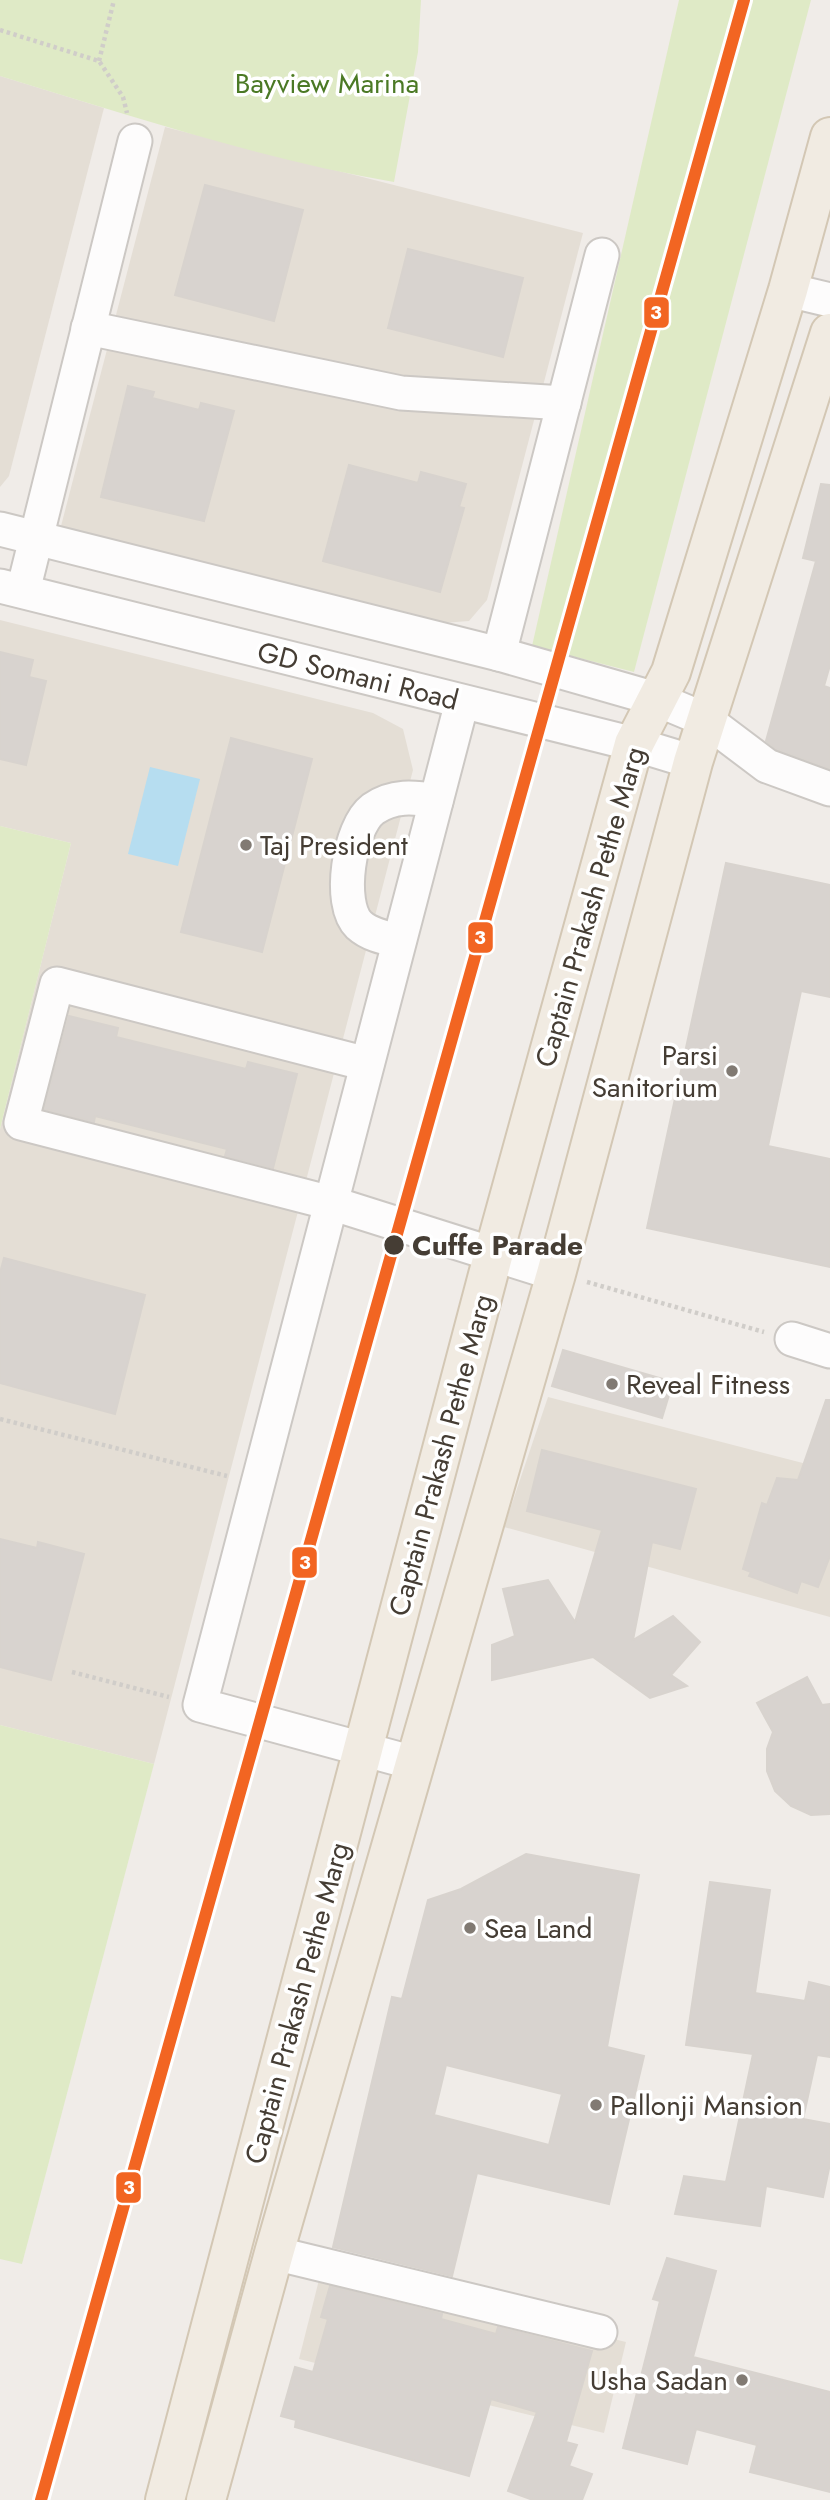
<svg xmlns="http://www.w3.org/2000/svg" width="830" height="2500" font-family="Jost,sans-serif">
<style>
.residential{fill:#e4ded5}
.green{fill:#dfeac6}
.water{fill:#b6ddf0}
.building{fill:#d8d3cf;stroke:#d8d3ce;stroke-width:2;fill-rule:evenodd}
.lines{fill:none;stroke-linecap:round;stroke-linejoin:round}
.minor-casing{stroke:#ccc8c4;stroke-width:37}
.major-casing{stroke:#d3c7b4;stroke-width:42}
.path{stroke:#d0cdc9;stroke-width:4.5;stroke-dasharray:3.5 3.5;stroke-linecap:butt}
.minor{stroke:#fdfcfc;stroke-width:33}
.major{stroke:#f1ebe2;stroke-width:38}
.metro-1-casing{stroke:#fff;stroke-width:18}
.metro-1{stroke:#f26522;stroke-width:12}
.poi-dot{fill:#817a73;stroke:#fff;stroke-width:2.5}
.stop-dot{fill:#453d34;stroke:#fff;stroke-width:2.5}
.labels{text-anchor:middle;dominant-baseline:central;stroke-width:7;stroke-linejoin:round;paint-order:stroke}
.park-label{font-size:28px;fill:#4b7925;stroke:#fff}
.street-label{font-size:28px;fill:#453d34;stroke:#fff}
.poi-label{font-size:28px;fill:#453d34;stroke:#fff;text-anchor:start}
.stop-label{font-size:28px;font-weight:bold;fill:#453d34;stroke:#fff;text-anchor:start}
.line-badge{stroke:#fff;stroke-width:2.5}
.badge-label{font-size:19px;text-anchor:middle;font-weight:bold;fill:#fff}
</style>
<rect width="100%" height="100%" fill="#f0ece8"/>
<g class="residential">
<polygon points="0,76 104,108 9,476 0,487"/>
<polygon points="165,127 583,233 487,600 469,621 443,623 61,526"/>
<polygon points="0,620 373,713 403,729 413,770 154,1764 0,1725 0,1129 71,843 0,826"/>
<polygon points="548,1397 830,1470 830,1617 504,1527"/>
<polygon points="322,2268 626,2342 604,2433 299,2359"/>
</g>
<g class="green">
<path d="M0,0H421L418,52L394,182C260,159 129,115 0,76Z"/>
<polygon points="679,0 811,0 634,672 532,646"/>
<polygon points="0,826 71,843 0,1129"/>
<polygon points="0,1725 154,1764 22,2264 0,2259"/>
</g>
<polygon class="water" points="150,767 200,779 178,866 128,854"/>
<g class="building">
<polygon points="205,185 303,210 274,321 175,295"/>
<polygon points="408,249 523,278 503,357 388,328"/>
<polygon points="128,386 154,392 152,398 199,410 201,403 234,411 204,521 101,497"/>
<polygon points="349,465 418,483 421,472 466,484 459,507 464,508 440,592 323,561"/>
<polygon points="821,484 830,485 830,665 824,686 830,688 830,769 776,749 766,741 816,561 803,558"/>
<polygon points="0,652 33,660 29,677 46,681 26,765 0,759"/>
<polygon points="231,738 312,759 262,952 181,932"/>
<polygon points="726,863 830,885 830,997 801,991 768,1146 830,1159 830,1267 647,1228"/>
<polygon points="69,1016 118,1028 116,1037 246,1069 248,1062 297,1074 273,1168 225,1156 227,1149 95,1116 94,1122 44,1109"/>
<polygon points="4,1258 145,1295 115,1414 0,1383 0,1273"/>
<polygon points="563,1350 673,1382 662,1418 552,1386"/>
<polygon points="826,1400 830,1400 830,1556 818,1587 801,1581 797,1593 749,1576 751,1572 743,1569 762,1503 767,1505 777,1478 798,1480"/>
<polygon points="542,1450 696,1489 680,1549 652,1542 633,1640 673,1616 700,1642 671,1675 687,1686 650,1698 593,1657 492,1680 492,1645 515,1636 503,1589 548,1580 575,1622 602,1530 527,1511"/>
<polygon points="0,1539 37,1548 38,1542 84,1554 51,1680 0,1667"/>
<polygon points="807,1677 822,1705 830,1704 830,1814 811,1815 791,1806 775,1791 767,1771 767,1749 773,1732 757,1703"/>
<path d="M526,1854L639,1875L607,2047L644,2056L609,2204L477,2173L452,2276L333,2247L392,1997L402,1999L428,1900L461,1889ZM446,2065L562,2094L549,2145L434,2115Z"/>
<polygon points="710,1882 770,1890 755,1993 805,2001 809,1982 830,1987 830,2057 817,2055 803,2119 830,2124 830,2164 823,2197 766,2186 760,2226 675,2214 684,2176 726,2182 753,2054 686,2045"/>
<polygon points="667,2258 716,2271 693,2357 830,2392 830,2492 750,2472 757,2445 696,2429 687,2464 623,2448 660,2301 653,2299"/>
<polygon points="330,2286 442,2314 441,2319 496,2334 498,2327 592,2351 566,2442 577,2445 569,2466 592,2474 582,2500 533,2500 508,2491 537,2412 491,2399 469,2476 295,2427 296,2420 281,2416 295,2367 313,2372 328,2319 321,2317"/>
</g>
<g class="lines">
<g class="minor-casing">
<g id="minor">
<polyline points="788,290 830,300"/>
<polyline points="88,328 401,393 564,403"/>
<polyline points="0,529 499,654 656,699 706,720 767,766 830,789"/>
<polyline points="0,586 634,744 693,762"/>
<polyline points="23,591 135,141"/>
<polyline points="499,654 602,255"/>
<path d="M399,941C386,938 370,935 359,925C337,904 349,827 373,809C393,795 414,797 436,801"/>
<polyline points="367,1064 57,984 21,1123 331,1203 556,1274"/>
<polyline points="792,1339 830,1351"/>
<polyline points="414,1763 200,1705 462,702"/>
<polyline points="274,2253 600,2332"/>
</g>
</g>
<g class="major-casing">
<g id="major">
<polyline points="165,2500 493,1256 634,744 671,672 788,290 830,137"/>
<polyline points="206,2500 274,2253 556,1274 693,762 830,333"/>
</g>
</g>
<g class="path">
<polyline points="0,30 99,61 123,97 127,113"/>
<polyline points="99,61 114,0"/>
<polyline points="587,1282 764,1332"/>
<polyline points="0,1419 227,1476"/>
<polyline points="72,1672 169,1697"/>
</g>
<use href="#minor" class="minor"/>
<use href="#major" class="major"/>
<g class="metro-1-casing">
<polyline id="metro-1" points="41,2500 744,0"/>
</g>
<use href="#metro-1" class="metro-1"/>
</g>
<g class="poi-dot">
<circle cx="246" cy="845" r="7"/>
<circle cx="732" cy="1071" r="7"/>
<circle cx="612" cy="1384" r="7"/>
<circle cx="470" cy="1928" r="7"/>
<circle cx="596" cy="2105" r="7"/>
<circle cx="742" cy="2380" r="7"/>
</g>
<circle class="stop-dot" cx="394" cy="1245" r="11"/>
<g class="labels">
<g class="park-label">
<text x="327" y="83">Bayview Marina</text>
</g>
<g class="street-label">
<text transform="translate(358 676) rotate(14)">GD Somani Road</text>
<text transform="translate(590 907) rotate(-74)">Captain Prakash Pethe Marg</text>
<text transform="translate(441 1455) rotate(-75)">Captain Prakash Pethe Marg</text>
<text transform="translate(297 2003) rotate(-75)">Captain Prakash Pethe Marg</text>
</g>
<g class="poi-label">
<text x="260" y="845">Taj President</text>
<text x="718" y="1055" text-anchor="end">Parsi<tspan x="718" dy="32">Sanitorium</tspan></text>
<text x="626" y="1384">Reveal Fitness</text>
<text x="484" y="1928">Sea Land</text>
<text x="610" y="2105">Pallonji Mansion</text>
<text x="728" y="2380" text-anchor="end">Usha Sadan</text>
</g>
<g class="stop-label">
<text x="412" y="1245">Cuffe Parade</text>
</g>
</g>
<g class="line-badge">
<rect x="643" y="296" width="27" height="33" rx="7" fill="#f26522"/>
<rect x="467" y="921" width="27" height="33" rx="7" fill="#f26522"/>
<rect x="291" y="1546" width="27" height="33" rx="7" fill="#f26522"/>
<rect x="115" y="2171" width="27" height="33" rx="7" fill="#f26522"/>
</g>
<g class="badge-label">
<text x="656" y="319">3</text>
<text x="480" y="944">3</text>
<text x="305" y="1569">3</text>
<text x="129" y="2194">3</text>
</g>
</svg>
